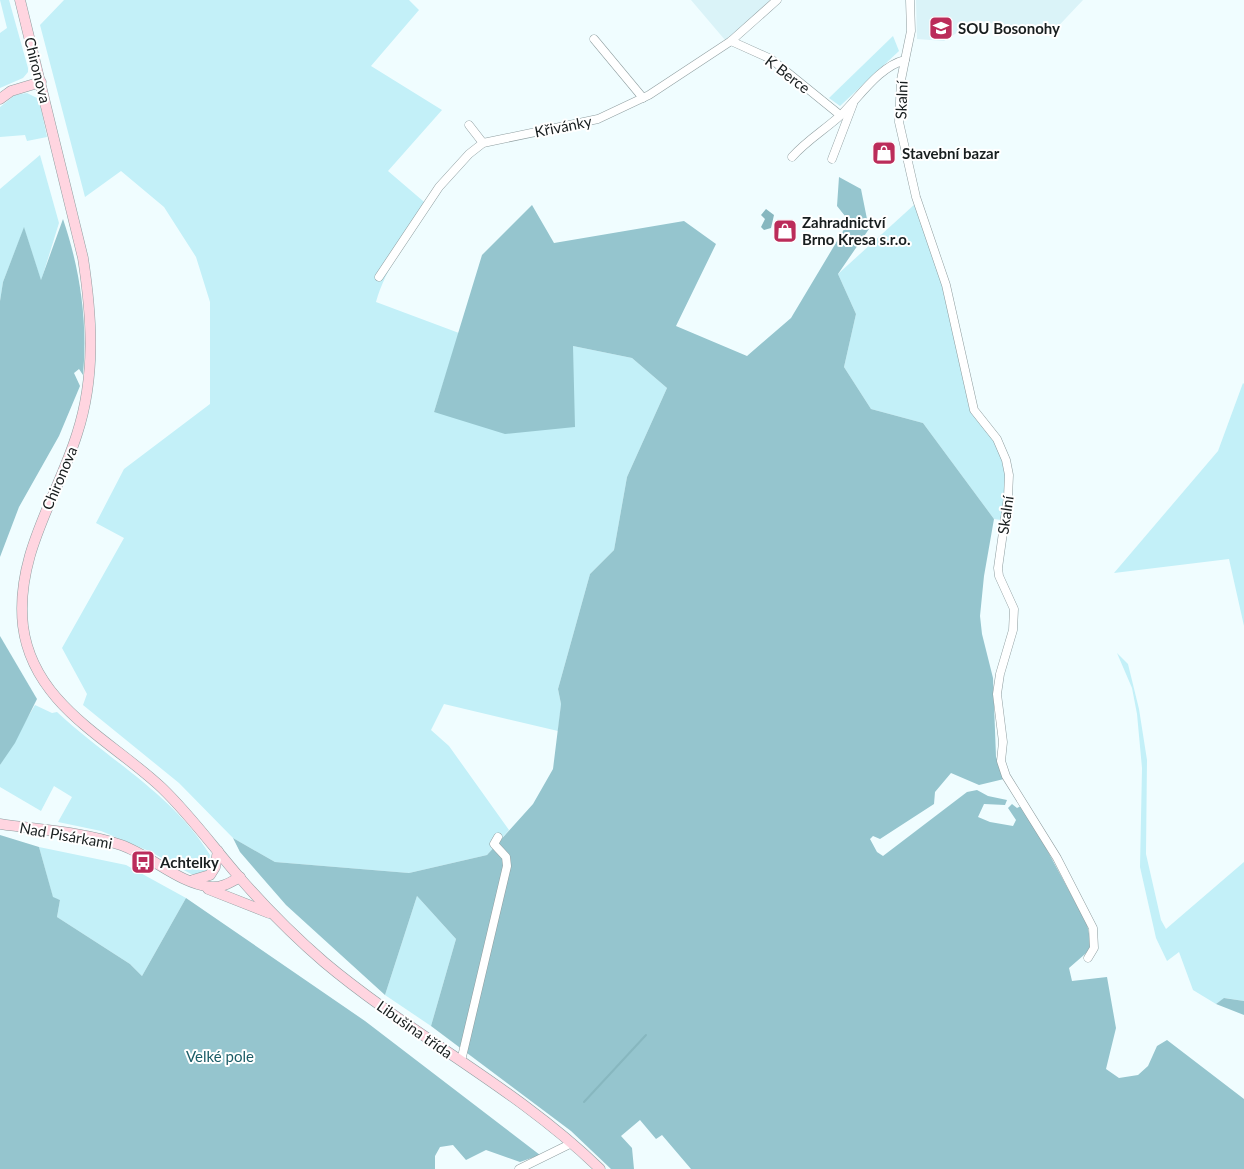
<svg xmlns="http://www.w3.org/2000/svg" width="1244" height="1169" font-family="Lato,sans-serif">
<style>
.built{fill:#daf3f8}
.green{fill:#c3f0f8}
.forest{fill:#95c5ce}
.water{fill:#87b7bf}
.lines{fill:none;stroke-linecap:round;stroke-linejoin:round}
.stream{stroke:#87b7bf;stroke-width:2}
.street-casing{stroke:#8f9ea0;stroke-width:9}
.secondary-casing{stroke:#8f9ea0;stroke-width:11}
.street{stroke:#fff;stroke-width:8}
.secondary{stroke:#ffd5e0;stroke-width:10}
.labels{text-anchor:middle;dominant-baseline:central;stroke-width:4;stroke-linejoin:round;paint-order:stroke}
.poi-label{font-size:15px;font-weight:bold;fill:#181e1f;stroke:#fff;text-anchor:start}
.street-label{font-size:15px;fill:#181e1f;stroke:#fff}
.park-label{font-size:15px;fill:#1a5c66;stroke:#fff}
</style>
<rect width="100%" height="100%" fill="#f0fdff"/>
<g class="built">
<polygon points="691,0 770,0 738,31 725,40"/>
<polygon points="916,0 1083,0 1049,36 977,20 944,41 917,39"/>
</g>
<g class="green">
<polygon points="0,0 9,0 28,68 28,72 23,78 0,88 0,33 7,28"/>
<path d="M64,0H409L419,10L371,66L442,110L388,171L430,207C410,237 386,266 376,302L459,333L434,412L573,346L632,358L667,388L627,477L614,550L590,574L558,689L561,704L558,731L444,704L431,730L449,746L509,830L487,855L409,873L275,862L233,838L179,783L83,705L87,694L62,648L124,538L96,523L124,469L210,404V302L196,257L164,207L121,171L85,197L40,25Z"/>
<polygon points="893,36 899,51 840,106 829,98"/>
<polygon points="27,93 39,99 47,137 27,141 25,135 0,137 0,107 15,95"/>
<polygon points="40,155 59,223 41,281 24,228 3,282 0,301 0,189"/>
<path d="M915,204L942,283L967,390C964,419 993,429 1003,455C1011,475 1005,499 1001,520L994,519L923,423L871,409L844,367L856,314L838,274Z"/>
<polygon points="1243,383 1244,384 1244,626 1229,559 1114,573 1218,451"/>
<polygon points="1117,653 1128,664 1139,709 1147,760 1146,854 1161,920 1166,929 1244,862 1244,1001 1225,998 1216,1004 1193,990 1179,952 1167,961 1156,938 1140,867 1142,768 1137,714 1132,688"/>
<path d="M35,705L52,713L57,712C107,759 173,794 210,855L207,870L202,874H191L149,851L101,831L58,822L72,797L54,786L41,811L0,787V765Z"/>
<polygon points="39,847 126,865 186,898 142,976 130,964 57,917 60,900 53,898"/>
<polygon points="417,896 456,939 431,1026 385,995"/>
</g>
<g class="forest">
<polygon points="839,177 861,189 869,229 838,274 856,314 844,367 871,409 923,423 994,519 984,576 980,616 982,634 993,678 996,757 1004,779 979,785 951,773 935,792 934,804 880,839 873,836 870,839 877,852 883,856 967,792 977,790 988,796 1007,800 1005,805 984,804 978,817 990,822 1013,826 1016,820 1008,808 1012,804 1017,808 1021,806 1032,822 1087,924 1092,948 1069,968 1072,981 1107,977 1116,1028 1106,1069 1119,1078 1138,1075 1148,1066 1157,1046 1167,1040 1244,1099 1244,1169 691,1169 662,1135 656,1139 640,1120 621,1136 632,1148 634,1169 611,1169 571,1131 431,1026 456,939 417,896 385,995 286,905 240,852 233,838 275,862 409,873 487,855 533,804 553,769 561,704 558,689 590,574 614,550 627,477 667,388 632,358 573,346 575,427 505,434 434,412 482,255 532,205 554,243 684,221 716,244 676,326 747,356 791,318 849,221 837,206"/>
<path d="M63,219C80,269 88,322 83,375L79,369L74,373L80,386L59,436L19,507L0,557V301L3,282L24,227L41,280Z"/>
<polygon points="0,636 37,699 15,743 0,765"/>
<polygon points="0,835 39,847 53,897 60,900 57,917 130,964 142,976 186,898 365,1021 540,1155 520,1162 486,1150 466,1160 453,1145 440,1147 435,1156 435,1169 0,1169"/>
<polygon points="1224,998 1244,1001 1244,1015 1216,1004"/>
</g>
<polygon class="water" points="766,209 774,215 771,228 764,230 761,227 765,219 761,215"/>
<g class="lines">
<polyline class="stream" points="584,1102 646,1035"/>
<g class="street-casing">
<g id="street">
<polyline points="594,39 643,98"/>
<polyline points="731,41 771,59 840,115"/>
<polyline points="905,60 901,80 899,122 916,197 946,285 974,410 997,439 1006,460 1009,475 1008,497 998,568 999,576 1014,609 1013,630 1000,674 997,694 1003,742 1001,761 1006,776 1057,858 1093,928 1094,948 1088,958"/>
<polyline points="469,125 483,143"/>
<path d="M792,157C807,140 826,129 842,114C860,96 880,66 905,60L911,31L910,0"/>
<polyline points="832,159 853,104"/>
<polyline points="379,277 439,187 469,154 483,143 598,119 649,95 731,41 777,0"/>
<polyline points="461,1061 507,866 506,857 494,844 498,837"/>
<polyline points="519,1169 572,1143"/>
</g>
</g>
<g class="secondary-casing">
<g id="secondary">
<path d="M20,0L83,258C92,317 96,376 77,434C57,498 15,555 23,626C33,705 110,739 162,788C191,816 214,848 240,878C266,908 294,936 324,962C412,1036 517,1088 600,1169"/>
<polyline points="0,99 11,91 41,82"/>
<path d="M0,824C40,830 83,832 121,845C152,856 178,883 211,887C222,888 231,882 240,877"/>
<polyline points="193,880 210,875 215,867 218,851"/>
<polyline points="208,889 269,913"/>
</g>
</g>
<use href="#street" class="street"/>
<use href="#secondary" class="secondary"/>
</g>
<defs>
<g id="university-square" transform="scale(1.25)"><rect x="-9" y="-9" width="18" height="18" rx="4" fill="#bb2c5a" stroke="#fff"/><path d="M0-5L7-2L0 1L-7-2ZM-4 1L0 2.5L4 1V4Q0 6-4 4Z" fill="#fff"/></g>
<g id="shop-square" transform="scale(1.25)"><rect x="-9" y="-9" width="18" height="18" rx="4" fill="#bb2c5a" stroke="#fff"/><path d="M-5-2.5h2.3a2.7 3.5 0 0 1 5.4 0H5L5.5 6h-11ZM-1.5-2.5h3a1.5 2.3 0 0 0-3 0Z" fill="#fff"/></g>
<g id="bus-square" transform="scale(1.25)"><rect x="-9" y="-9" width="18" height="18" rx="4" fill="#bb2c5a" stroke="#fff"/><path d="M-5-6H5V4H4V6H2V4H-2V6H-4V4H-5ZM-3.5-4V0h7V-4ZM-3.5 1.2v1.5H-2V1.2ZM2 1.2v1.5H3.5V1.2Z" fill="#fff"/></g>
</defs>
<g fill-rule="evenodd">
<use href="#university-square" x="941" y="28"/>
<use href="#shop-square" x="884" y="153"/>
<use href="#shop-square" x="785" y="231"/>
<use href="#bus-square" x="143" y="862"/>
</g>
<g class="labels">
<g class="poi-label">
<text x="958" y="28">SOU Bosonohy</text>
<text x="902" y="153">Stavební bazar</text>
<text x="802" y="222">Zahradnictví<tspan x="802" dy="17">Brno Kresa s.r.o.</tspan></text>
<text x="160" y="862">Achtelky</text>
</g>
<g class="street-label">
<text transform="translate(38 70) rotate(76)">Chironova</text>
<text transform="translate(788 74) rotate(37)">K Berce</text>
<text transform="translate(901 100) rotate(-88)">Skalní</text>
<text transform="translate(563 126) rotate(-11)">Křivánky</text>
<text transform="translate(59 478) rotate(-67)">Chironova</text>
<text transform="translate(1005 515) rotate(-82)">Skalní</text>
<text transform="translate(66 835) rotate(10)">Nad Pisárkami</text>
<text transform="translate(415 1029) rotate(35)">Libušina třída</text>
</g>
<g class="park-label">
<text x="220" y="1056">Velké pole</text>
</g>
</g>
</svg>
